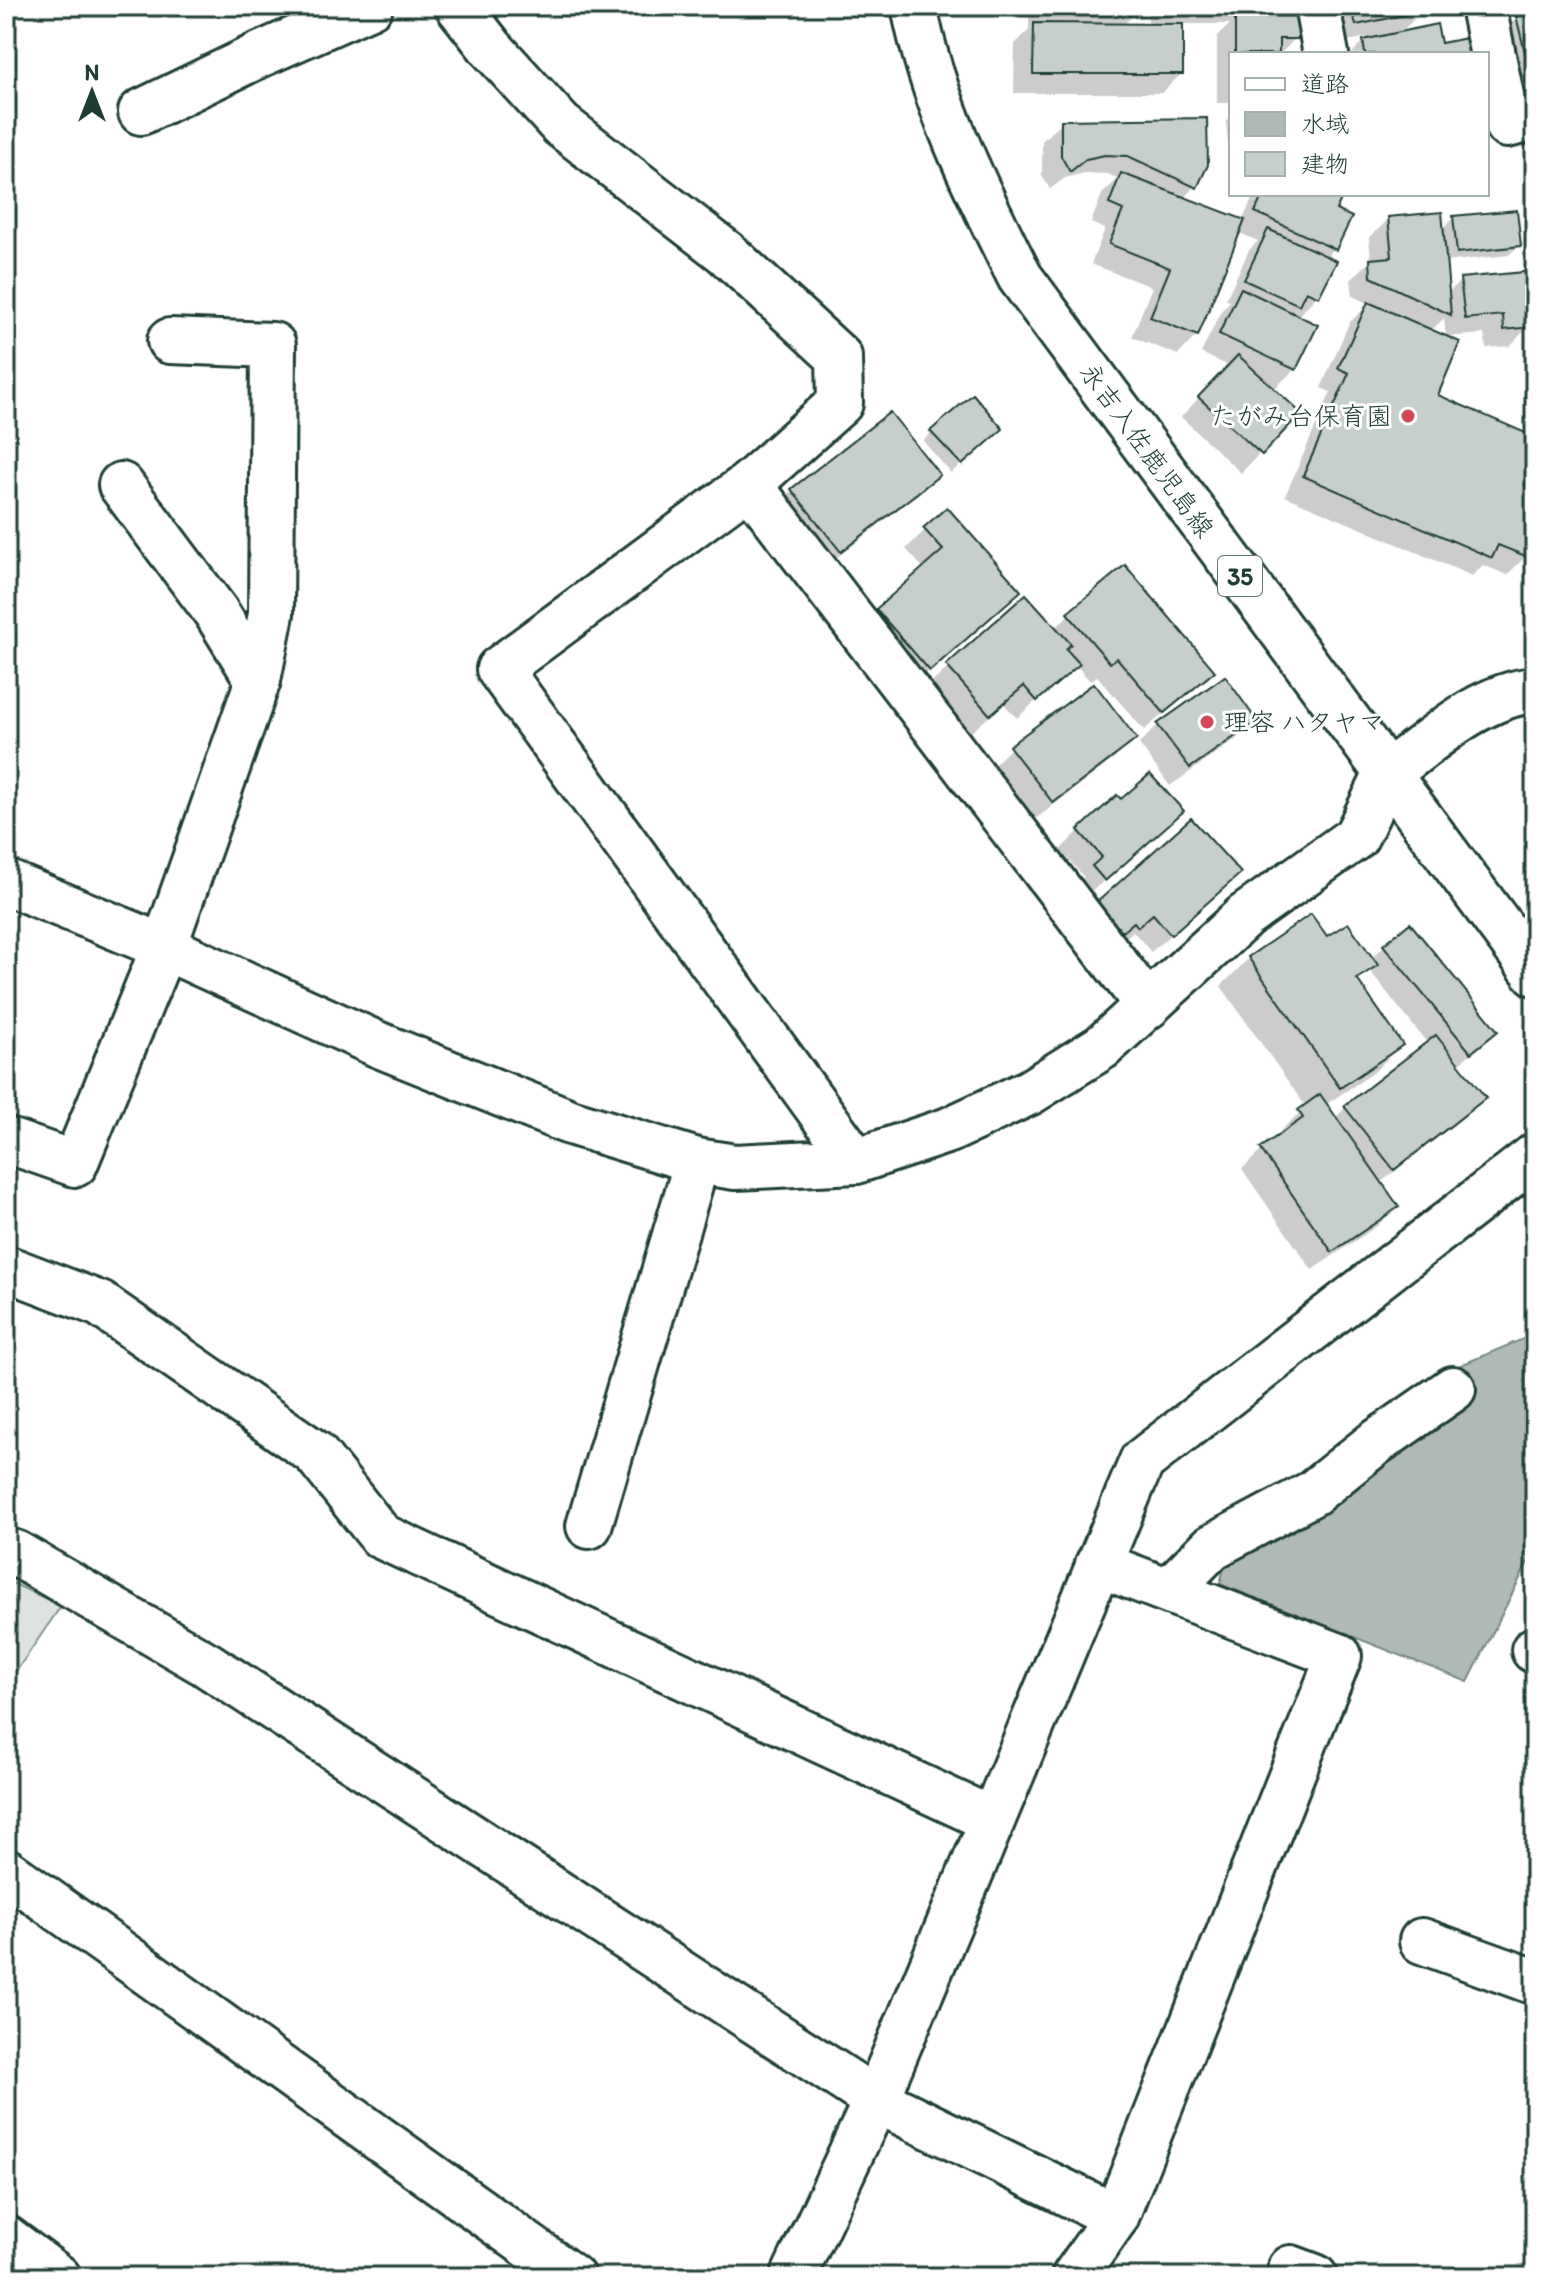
<svg xmlns="http://www.w3.org/2000/svg" width="1541" height="2283" font-family="Itim,'Klee One',sans-serif">
<style>
.green{fill:#dee3e2;stroke:#7e908b;stroke-width:2}
.water{fill:#afbab7;stroke:#758883;stroke-width:2}
.shadow{fill:#0003;fill-rule:evenodd}
.building{fill:#c7cfcc;stroke:#1f3d34;stroke-width:2}
.lines{fill:none;stroke-linecap:round;stroke-linejoin:round}
.minor-casing{stroke:#1f3d34;stroke-width:50}
.tertiary-casing{stroke:#1f3d34;stroke-width:50}
.primary-casing{stroke:#1f3d34;stroke-width:50}
.minor{stroke:#fff;stroke-width:44}
.tertiary{stroke:#fff;stroke-width:44}
.primary{stroke:#fff;stroke-width:44}
.poi-dot{fill:#d1495b;stroke:#fff;stroke-width:3}
.labels{text-anchor:middle;dominant-baseline:central;stroke-width:6;stroke-linejoin:round;paint-order:stroke}
.shield{fill:#fff;stroke:#627771;stroke-width:2}
.shield-label{font-size:24px;font-weight:bold;fill:#1f3d34}
.poi-label{font-size:26px;fill:#1f3d34;stroke:#fff;text-anchor:end}
.street-label{font-size:26px;fill:#1f3d34;stroke:#fff}
</style>
<rect width="100%" height="100%" fill="#fff"/>
<filter id="ink" filterUnits="userSpaceOnUse"><feTurbulence type="fractalNoise" baseFrequency=".0125" numOctaves="2"/><feDisplacementMap in="SourceGraphic" scale="16" xChannelSelector="R" yChannelSelector="G"/><feConvolveMatrix kernelMatrix="1 2 1 2 8 2 1 2 1" color-interpolation-filters="sRGB"/></filter>
<g filter="url(#ink)">
<polygon class="green" points="6,1580 61,1606 6,1686"/>
<polygon class="water" points="1535,1334 1535,1548 1468,1682 1220,1584 1227,1555 1473,1395 1456,1367"/>
<g class="shadow">
<polygon points="1029,6 1139,6 1139,10 1122,26 1148,26 1148,6 1278,6 1266,18 1296,38 1280,54 1231,54 1231,103 1217,103 1217,37 1230,24 1181,24 1181,74 1162,93 1014,93 1015,44 1029,30"/>
<polygon points="1334,6 1421,6 1422,11 1399,34 1468,54 1351,54 1368,37 1337,43"/>
<polygon points="1535,13 1535,102 1515,107 1498,37 1517,18"/>
<polygon points="1231,116 1231,165 1230,165 1226,121"/>
<polygon points="1062,122 1195,186 1183,199 1242,222 1254,194 1331,194 1334,248 1325,258 1317,296 1297,317 1295,369 1273,390 1298,413 1241,473 1181,417 1229,366 1201,353 1222,310 1230,301 1226,299 1249,250 1258,241 1238,232 1197,335 1178,355 1132,337 1152,287 1091,264 1105,229 1091,223 1102,194 1118,179 1108,174 1084,173 1065,178 1050,189 1042,176 1042,141"/>
<polygon points="1454,218 1519,245 1509,255 1445,262 1447,294 1461,280 1535,273 1535,319 1510,346 1486,348 1484,334 1446,337 1444,318 1431,331 1435,396 1535,440 1535,458 1523,486 1535,492 1535,536 1526,556 1507,575 1483,565 1472,576 1285,496 1331,392 1321,388 1349,323 1369,304 1353,296 1351,280 1371,260 1369,238 1389,219 1442,229"/>
<polygon points="932,432 991,438 951,473 923,441"/>
<polygon points="937,475 918,494 821,570 773,510 792,490"/>
<polygon points="925,530 1018,591 909,688 858,629 924,569 906,549"/>
<polygon points="1026,597 1055,629 1068,615 1212,671 1193,690 1144,730 1097,676 1090,681 1076,665 1017,718 1004,704 970,733 928,686"/>
<polygon points="1254,721 1235,740 1170,786 1139,744 1158,725"/>
<polygon points="1134,739 1115,758 1033,821 992,767 1011,748"/>
<polygon points="1162,830 1084,898 1074,887 1084,877 1060,850 1079,831"/>
<polygon points="1219,891 1151,952 1133,931 1118,945 1097,904"/>
<path d="M1327,939L1371,959L1384,946L1495,1031L1458,1065L1484,1098L1464,1117L1380,1183L1396,1206L1377,1226L1312,1270L1242,1169L1262,1150L1283,1135L1280,1131L1306,1107L1221,986L1249,958ZM1369,970L1428,1044L1345,1108L1335,1118L1325,1105L1373,1073L1401,1045L1357,982Z"/>
</g>
<g class="building">
<rect x="1048" y="6" width="93" height="4"/>
<polygon points="1351,6 1423,6 1424,11 1356,25"/>
<polygon points="1535,11 1535,89 1534,89 1516,16"/>
<polygon points="1235,16 1298,16 1298,39 1279,39 1279,54 1235,54"/>
<polygon points="1034,23 1183,24 1183,74 1033,74"/>
<polygon points="1437,24 1441,43 1467,38 1470,54 1365,54 1363,40"/>
<polygon points="1207,118 1208,165 1197,188 1128,156 1105,155 1086,159 1070,172 1061,156 1061,120"/>
<polygon points="1121,173 1245,220 1198,336 1150,317 1170,268 1109,244 1123,210 1109,204"/>
<polygon points="1263,194 1336,194 1342,197 1336,210 1352,217 1336,250 1255,212"/>
<polygon points="1517,210 1521,246 1457,253 1453,216"/>
<polygon points="1442,212 1451,315 1371,277 1370,259 1392,257 1388,217"/>
<polygon points="1268,229 1337,261 1319,297 1306,291 1299,305 1244,280"/>
<polygon points="1535,271 1535,312 1530,312 1532,327 1504,330 1503,315 1465,319 1460,278"/>
<polygon points="1241,288 1318,325 1296,370 1219,334"/>
<polygon points="1368,302 1460,342 1438,395 1535,437 1535,463 1525,485 1535,490 1535,541 1528,557 1498,545 1492,558 1303,476 1349,373 1338,368"/>
<polygon points="1238,355 1301,413 1262,455 1198,397"/>
<polygon points="973,394 1003,429 962,465 930,431"/>
<polygon points="890,412 940,475 841,552 791,489"/>
<polygon points="947,507 1021,591 930,671 876,609 943,550 923,528"/>
<polygon points="1125,565 1215,671 1164,713 1117,658 1110,663 1067,613"/>
<polygon points="1026,594 1071,644 1066,649 1080,664 1037,701 1024,686 990,715 946,665"/>
<polygon points="1225,676 1257,721 1190,768 1157,724"/>
<polygon points="1094,683 1137,739 1053,803 1009,746"/>
<polygon points="1150,774 1184,811 1105,881 1092,866 1102,857 1078,830 1117,795 1121,799"/>
<polygon points="1191,818 1241,873 1171,935 1153,914 1138,927 1134,922 1122,932 1096,903"/>
<polygon points="1311,914 1327,936 1348,923 1378,965 1357,979 1403,1045 1340,1088 1248,957"/>
<polygon points="1410,923 1498,1031 1471,1053 1383,945"/>
<polygon points="1436,1035 1486,1098 1394,1170 1344,1106"/>
<polygon points="1320,1094 1399,1207 1332,1252 1260,1148 1303,1118 1298,1110"/>
</g>
<g class="lines">
<g class="minor-casing">
<g id="minor">
<polyline points="458,6 491,48 561,125 725,252 839,357 840,403 749,484 499,669 856,1161"/>
<polyline points="1317,6 1326,54"/>
<polyline points="1483,6 1507,125 1535,118"/>
<polyline points="141,112 257,56 370,6"/>
<polyline points="170,341 273,345 271,614 258,680"/>
<polyline points="749,484 1148,1006"/>
<polyline points="6,882 164,947 377,1044 570,1122 697,1161 735,1167 856,1161 949,1130 1030,1092 1102,1047 1245,916 1356,837 1387,774"/>
<polyline points="6,1140 75,1164 164,947 258,680 216,612 121,485"/>
<polyline points="6,1268 100,1304 315,1453 381,1536 992,1820"/>
<polyline points="589,1526 697,1161"/>
<polyline points="6,1550 17,1554 206,1664 876,2100 1116,2217"/>
<polyline points="1169,1590 1212,1547 1313,1493 1374,1444 1453,1389"/>
<polyline points="1534,1650 1535,1650"/>
<polyline points="6,1871 572,2277"/>
<polyline points="1422,1941 1535,1982"/>
<polyline points="6,2238 58,2277"/>
<polyline points="1291,2268 1315,2277"/>
<polyline points="793,2277 876,2100 1142,1461 1535,1156"/>
<polyline points="1074,2277 1116,2217 1339,1656 1098,1564"/>
</g>
</g>
<g class="tertiary-casing">
<path id="tertiary" d="M1387,774C1431,741 1479,695 1535,690"/>
</g>
<g class="primary-casing">
<path id="primary" d="M914,6C932,102 977,191 1020,277L1535,973"/>
</g>
<use href="#minor" class="minor"/>
<use href="#tertiary" class="tertiary"/>
<use href="#primary" class="primary"/>
</g>
</g>
<g class="poi-dot">
<circle cx="1408" cy="416" r="8"/>
<circle cx="1207" cy="722" r="8"/>
</g>
<g class="labels">
<rect class="shield" x="1218" y="556" width="44" height="40" rx="6"/>
<g class="shield-label">
<text x="1240" y="576">35</text>
</g>
<g class="poi-label">
<text x="1392" y="416">たがみ台保育園</text>
<text x="1223" y="722" text-anchor="start">理容 ハタヤマ</text>
</g>
<g class="street-label">
<text transform="translate(1147 450) rotate(54)">永吉入佐鹿児島線</text>
</g>
</g>
<rect width="1541" height="2283" fill="none" stroke="#fff" stroke-width="32"/>
<rect x="16" y="16" width="1509" height="2251" fill="none" stroke="#1f3d34" stroke-width="3" filter="url(#ink)"/>
<rect x="1229" y="52" width="260" height="144" fill="#ffffff" stroke="#a5b1ae" stroke-width="2"/>
<rect x="1245" y="78" width="40" height="12" fill="#ffffff" stroke="#a5b1ae" stroke-width="2"/>
<text x="1301" y="92" font-size="24" fill="#1f3d34">道路</text>
<rect x="1245" y="112" width="40" height="24" fill="#afbab7" stroke="#a5b1ae" stroke-width="2"/>
<text x="1301" y="132" font-size="24" fill="#1f3d34">水域</text>
<rect x="1245" y="152" width="40" height="24" fill="#c7cfcc" stroke="#a5b1ae" stroke-width="2"/>
<text x="1301" y="172" font-size="24" fill="#1f3d34">建物</text>
<g transform="translate(92 92)" stroke="#ffffff" stroke-width="6" paint-order="stroke">
<path d="M0-6L14 30L0 20L-14 30Z" fill="#1f3d34"/>
<text y="-12" font-size="22" font-weight="bold" text-anchor="middle" fill="#1f3d34">N</text>
</g>
</svg>
